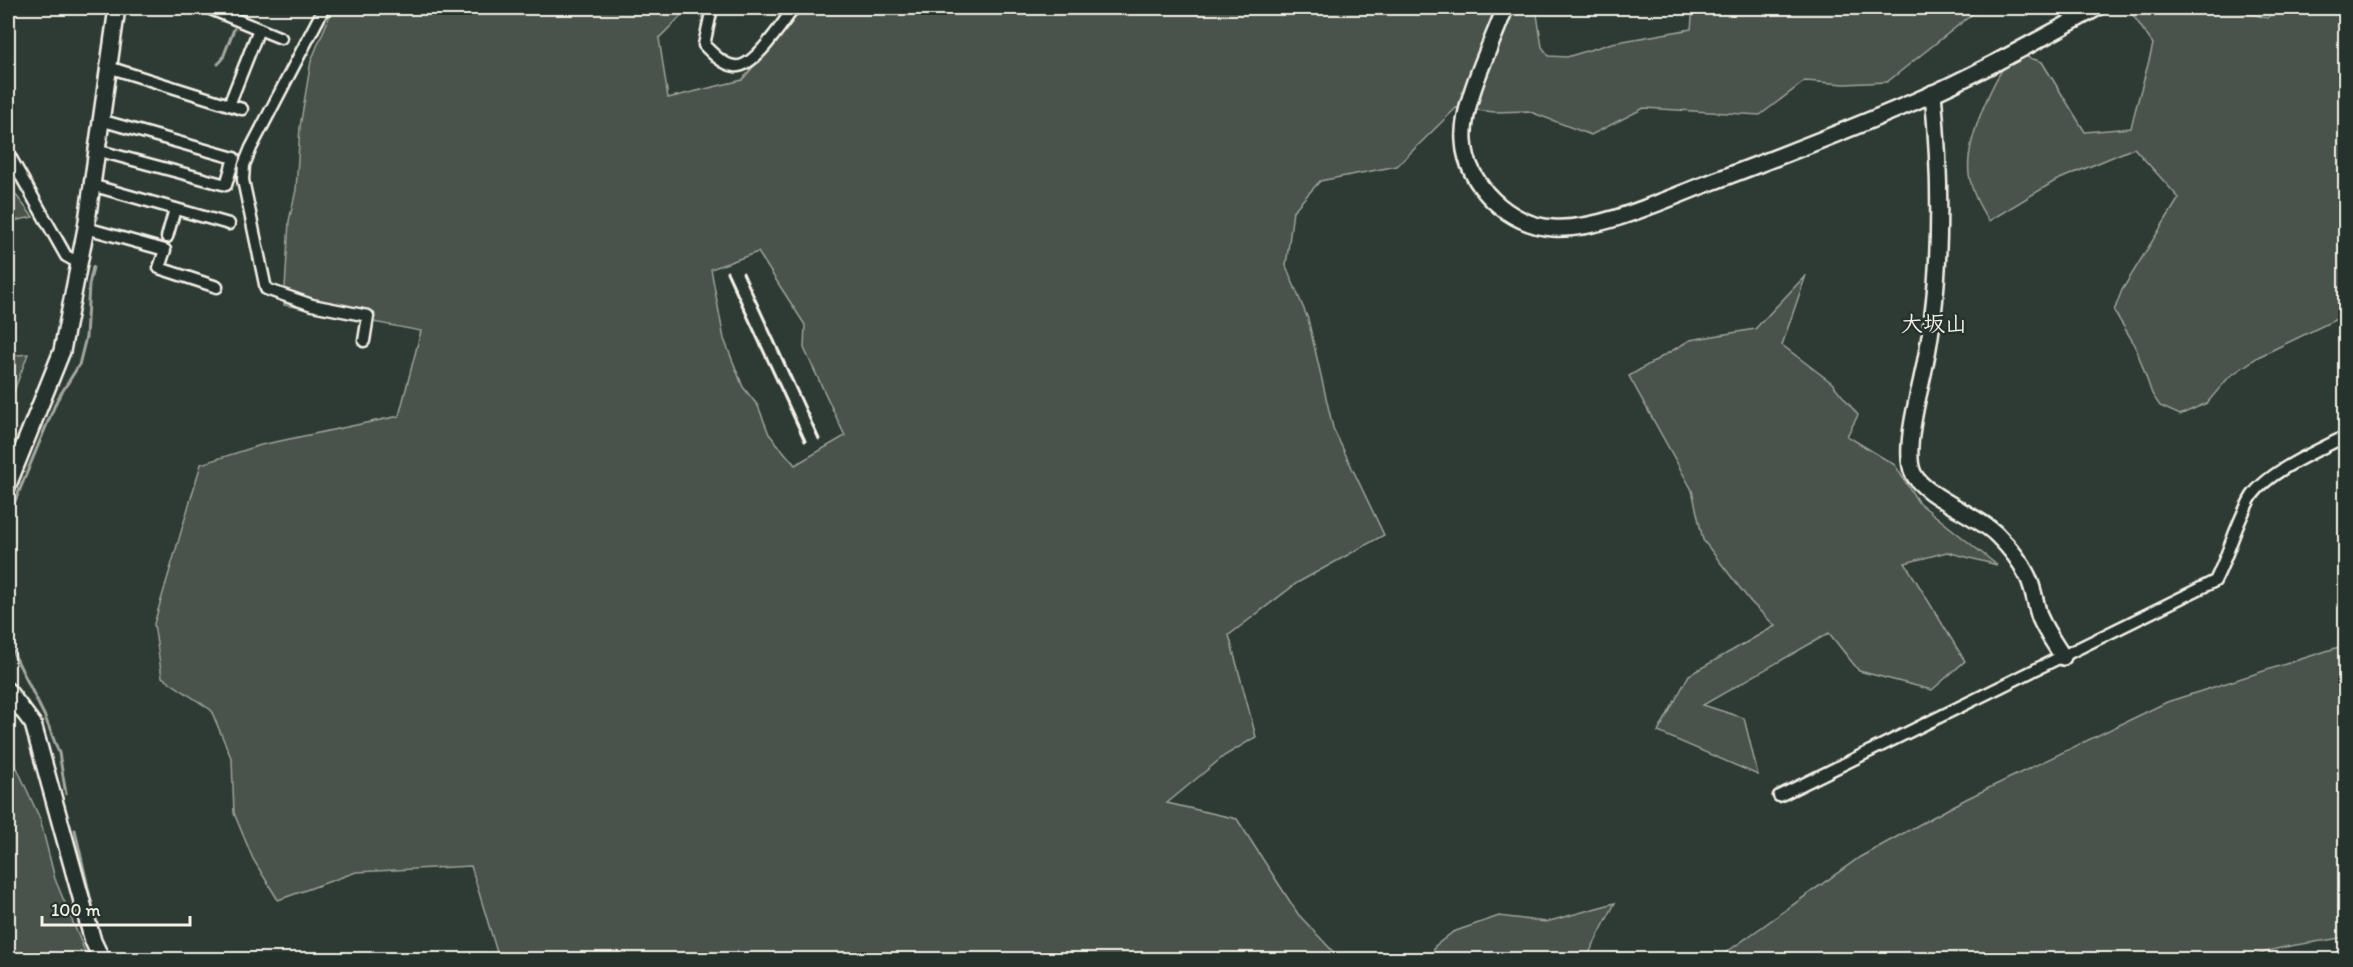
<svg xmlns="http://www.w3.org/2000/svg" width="2353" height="967" font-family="Itim,'Klee One',sans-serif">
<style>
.green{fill:#48524c;stroke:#9ea29a;stroke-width:1.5;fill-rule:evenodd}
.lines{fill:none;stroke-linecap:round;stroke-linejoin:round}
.stream{stroke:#a4a8a0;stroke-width:3}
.street-casing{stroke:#f4f1e8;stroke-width:15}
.secondary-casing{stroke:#f4f1e8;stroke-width:20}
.street{stroke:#26332d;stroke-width:10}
.secondary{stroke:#26332d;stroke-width:15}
.rail{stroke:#f4f1e8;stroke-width:3}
.labels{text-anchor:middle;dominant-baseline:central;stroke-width:5;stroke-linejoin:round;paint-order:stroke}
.quarter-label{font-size:22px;font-weight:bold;fill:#f4f1e8;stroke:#26332d}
</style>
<rect width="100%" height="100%" fill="#2e3b34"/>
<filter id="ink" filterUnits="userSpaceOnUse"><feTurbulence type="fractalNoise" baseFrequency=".0167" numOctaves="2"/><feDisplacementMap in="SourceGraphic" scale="12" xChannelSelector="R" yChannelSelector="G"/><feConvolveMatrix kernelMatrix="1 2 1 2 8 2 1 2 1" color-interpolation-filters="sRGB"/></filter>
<g filter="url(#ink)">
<g class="green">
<path d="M333,8H689L659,38L668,98L742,80L803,8C817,8 831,7 845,8C875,9 908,19 937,8H1536L1542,47L1549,56L1567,57L1612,43L1691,29L1693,8H1980L1887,82L1845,84L1805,81L1760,115L1644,108L1591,135L1528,111L1495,112L1456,108L1397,166L1320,181L1293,211L1286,266L1308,319L1333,428L1384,535L1297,583L1229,635L1256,737L1224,756L1167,803L1237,819L1298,914L1340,959H499L471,866L356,872L278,900L253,859L234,813L232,760L211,710L162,677L154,624L201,464L261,445L399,416L421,331L284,305L289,221L296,190L300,127L311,61ZM758,252L805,325L804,348L845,436L795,465L769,434L758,406L743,387L724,339L711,269Z"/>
<path d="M2128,8H2227L2267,18L2279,8H2345V315L2258,357L2229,377L2207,403L2180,415L2160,406L2152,394L2135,345L2114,311L2122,290L2179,198L2134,148L2055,181L1989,221C1979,206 1972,193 1969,174C1965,142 1993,76 2015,53L2042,62L2085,132L2131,128C2137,100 2147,72 2153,44Z"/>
<polygon points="8,185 33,217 8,222"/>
<polygon points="1806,275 1782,345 1832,383 1858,415 1847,436 1895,465 1918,502 1997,565 1947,552 1905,563 1965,661 1932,690 1859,671 1829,633 1703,705 1744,718 1758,775 1658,732 1689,675 1775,626 1750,601 1703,540 1692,490 1629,376 1690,340 1755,329"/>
<polygon points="28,354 8,407 8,356"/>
<path d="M2345,645V937C2324,942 2265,946 2251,960L1717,959L1860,857L1966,799L2167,702Z"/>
<polygon points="8,748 40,819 55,879 88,959 8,959"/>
<polygon points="1615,903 1586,959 1431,959 1435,946 1453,932 1499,916 1546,922"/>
</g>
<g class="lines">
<g class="stream">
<polyline points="218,64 222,60 234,29"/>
<polyline points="49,215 68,247"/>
<polyline points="8,518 57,400 79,365 86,337 89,285 93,267"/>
<polyline points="8,642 45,717 59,753 66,794"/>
<polyline points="75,830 95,919"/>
<polyline points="109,952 112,960"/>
</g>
<g class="street-casing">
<g id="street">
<polyline points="208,8 281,38"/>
<polyline points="324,8 251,148 244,165 243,180 266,289 312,305 368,316 364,341"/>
<path d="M712,8L704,45C712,53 723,65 735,66C754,69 783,22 794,8"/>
<polyline points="108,67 242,109"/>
<polyline points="229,105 259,29"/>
<polyline points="96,150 226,185 234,158 100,120"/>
<polyline points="8,153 66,256 79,263"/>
<polyline points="91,185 229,224"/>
<polyline points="86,228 165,250 159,268 217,287"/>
<polyline points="167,237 175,209"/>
<path d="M1779,796L2215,581C2229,554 2236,522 2252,496C2269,471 2319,450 2346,436"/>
<polyline points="2339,960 2346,952"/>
</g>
</g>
<g class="secondary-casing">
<g id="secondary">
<path d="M1505,8C1492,44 1461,103 1464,141C1466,185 1510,226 1553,228C1597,231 1660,202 1701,186C1773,159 1846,131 1916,101C1978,74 2038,40 2097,8"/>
<path d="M1933,93C1942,189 1943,289 1921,383C1916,404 1904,453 1913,473C1923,496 1978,515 1997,535C2008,546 2020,560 2027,575C2034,588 2035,604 2040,618C2046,632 2055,644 2063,657"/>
<polyline points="8,485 62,351 86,228 117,8"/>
<polyline points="8,691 33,724 93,941 102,960"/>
</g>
</g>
<use href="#street" class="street"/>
<use href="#secondary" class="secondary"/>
<g class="rail">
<polyline points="727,272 805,441"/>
<polyline points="743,273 819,439"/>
</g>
</g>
</g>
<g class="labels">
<g class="quarter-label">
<text x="1934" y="323">大坂山</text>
</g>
</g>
<rect width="2353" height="967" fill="none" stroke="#26332d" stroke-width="30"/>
<rect x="15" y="15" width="2323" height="937" fill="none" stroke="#f4f1e8" stroke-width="2" filter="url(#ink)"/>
<path d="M42 916v9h148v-9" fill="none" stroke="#f4f1e8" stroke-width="3"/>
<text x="51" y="916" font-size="18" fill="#f4f1e8" stroke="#26332d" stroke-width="4.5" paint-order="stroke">100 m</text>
</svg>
